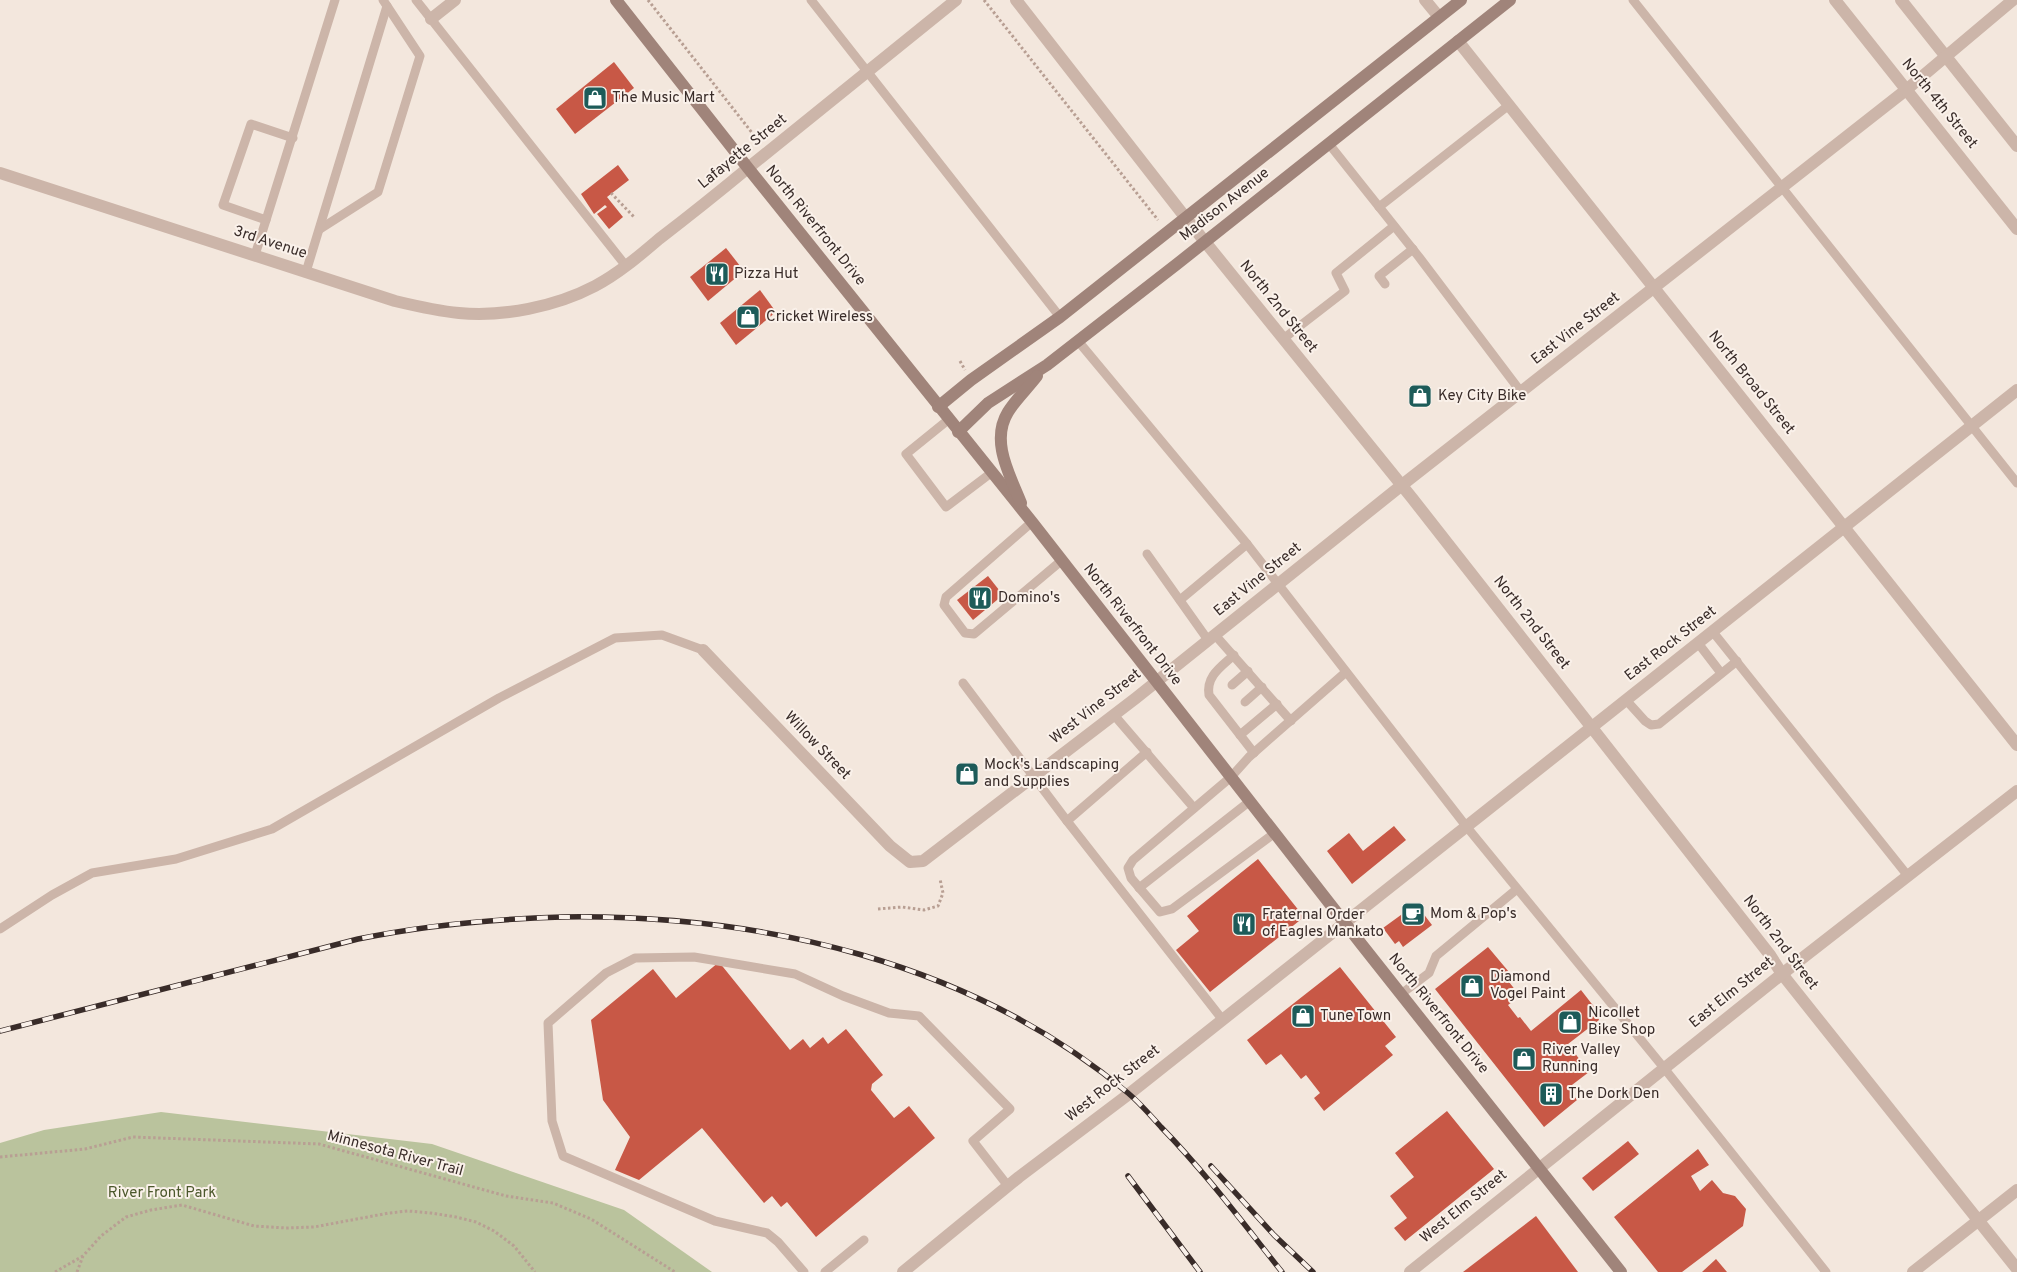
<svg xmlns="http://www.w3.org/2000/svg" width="2017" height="1272" font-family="Overpass,sans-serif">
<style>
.green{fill:#bac39d}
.building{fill:#c85846}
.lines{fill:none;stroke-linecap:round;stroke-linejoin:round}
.path{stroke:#b89f93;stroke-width:3;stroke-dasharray:2.5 2.5;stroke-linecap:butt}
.service{stroke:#ccb5a9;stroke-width:9}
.minor{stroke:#ccb5a9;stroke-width:12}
.tertiary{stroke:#ccb5a9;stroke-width:12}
.secondary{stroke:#a0847a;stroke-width:12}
.rail-casing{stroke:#392c29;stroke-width:5.5}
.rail{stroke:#faf1ea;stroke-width:4;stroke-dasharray:11;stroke-linecap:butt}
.labels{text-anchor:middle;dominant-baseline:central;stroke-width:4;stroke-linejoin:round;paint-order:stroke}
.poi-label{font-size:15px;fill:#392c29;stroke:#faf1ea;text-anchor:start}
.street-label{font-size:15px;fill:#392c29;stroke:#faf1ea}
.park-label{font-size:15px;fill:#4c582c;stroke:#faf1ea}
</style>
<rect width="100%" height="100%" fill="#f3e7dd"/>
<polygon class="green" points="161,1112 432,1144 624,1210 712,1272 0,1272 0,1143 44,1130"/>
<g class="building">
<polygon points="614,62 634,88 575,134 556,109"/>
<polygon points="618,165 629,180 607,197 623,217 609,229 597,214 607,207 605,205 594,214 581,194"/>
<polygon points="726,248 744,271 708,301 690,277"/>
<polygon points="760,290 776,312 736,345 720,323"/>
<polygon points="988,576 1003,595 973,620 957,600"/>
<polygon points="1394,826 1406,840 1352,884 1327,851 1349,833 1363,851"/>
<polygon points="1258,859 1304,917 1210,992 1176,950 1199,931 1187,916"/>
<polygon points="1416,904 1432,925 1403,947 1399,941 1395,944 1383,928"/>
<polygon points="1488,947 1514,978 1509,982 1520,996 1508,1005 1518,1018 1520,1017 1531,1031 1581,990 1595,1008 1599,1020 1568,1044 1589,1072 1568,1088 1577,1100 1544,1127 1435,989"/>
<polygon points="719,962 790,1050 803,1039 810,1048 823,1037 828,1044 846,1029 883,1075 872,1084 871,1090 894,1118 909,1106 935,1138 816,1237 787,1202 781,1207 772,1196 764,1203 702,1128 639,1180 615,1170 630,1137 603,1100 591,1020 653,969 676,998"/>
<polygon points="1340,967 1396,1037 1385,1046 1393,1055 1324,1111 1314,1098 1320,1093 1306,1075 1301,1079 1281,1054 1266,1065 1247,1040"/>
<polygon points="1447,1111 1494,1169 1405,1241 1394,1228 1407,1218 1390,1196 1414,1177 1395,1153"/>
<polygon points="1628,1141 1639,1154 1593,1191 1582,1178"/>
<polygon points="1698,1149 1709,1165 1691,1176 1700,1191 1712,1180 1723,1193 1735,1196 1746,1209 1743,1226 1682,1272 1658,1272 1614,1217"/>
<polygon points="1536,1216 1578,1272 1463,1272"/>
<polygon points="1716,1259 1727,1272 1702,1272"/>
</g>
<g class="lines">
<g class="path">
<polyline points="648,0 753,134"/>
<polyline points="984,0 1158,220"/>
<polyline points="611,193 635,218"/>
<polyline points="960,361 965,370"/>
<polyline points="878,909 902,907 924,910 938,906 943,893 940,879"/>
<polyline points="0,1157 85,1149 133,1137 319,1144 506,1196 553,1203 591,1219 675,1272"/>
<polyline points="55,1272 83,1256"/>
<polyline points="77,1272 83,1256 101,1236 126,1217 151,1210 182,1205 254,1226 286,1228 314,1227 389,1213 408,1211 431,1213 456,1217 476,1222 494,1231 514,1246 535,1272"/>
</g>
<g class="service">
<polyline points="416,0 626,266"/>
<polyline points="811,0 1060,317"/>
<polyline points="1633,0 2017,483"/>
<polyline points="1329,144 1419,257 1521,392"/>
<polyline points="1379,207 1509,105"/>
<polyline points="266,220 223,205 251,124 293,138"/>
<polyline points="320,229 378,192 420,56 387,6"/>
<polyline points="255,255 335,0"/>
<polyline points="306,272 387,6 383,0"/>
<polyline points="1385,284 1379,276 1413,249"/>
<polyline points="1283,339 1345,291 1336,273 1394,226"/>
<polyline points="1078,341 1247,544 1466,826 1664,1068 1826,1272"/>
<polyline points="948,420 906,454 946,507 991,473"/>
<polyline points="1032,522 946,597 944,605 965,633 974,634 1061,561"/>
<polyline points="1147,554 1208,640"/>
<polyline points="1180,600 1247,544"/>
<polyline points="1713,632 1908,876"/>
<polyline points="1215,635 1291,721"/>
<polyline points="1698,643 1721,673"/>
<path d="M1234,655C1221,667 1206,676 1209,695L1254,753"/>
<polyline points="963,683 1067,821 1147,752"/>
<polyline points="1232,685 1248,671"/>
<polyline points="1626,700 1645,721 1651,725 1659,724 1737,661"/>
<polyline points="1245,702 1262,687"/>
<polyline points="1114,715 1194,808"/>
<polyline points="1240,735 1277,704"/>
<polyline points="1067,821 1222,1019"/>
<polyline points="1275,833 1172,909 1160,912 1131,878 1128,868 1133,860 1231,777 1249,757 1346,672"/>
<polyline points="1139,888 1250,801"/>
<polyline points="0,929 52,895 92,873 176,859 272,829 499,698 615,638 662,635 703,650"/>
<polyline points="1401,994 1429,973 1436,956 1517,889"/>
<polyline points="804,1272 778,1242 767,1233 715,1221 563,1156 552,1121 548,1023 606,973 635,958 694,957 795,974 843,996 889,1013 919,1016 1010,1109 973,1141 1008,1186"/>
<polyline points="825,1272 864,1240"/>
</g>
<g class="minor">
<polyline points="1016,0 1185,217"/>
<polyline points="1425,0 1439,17"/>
<polyline points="1901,0 2017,146"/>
<polyline points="431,19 455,0"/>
<polyline points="1458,41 2017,745"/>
<polyline points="748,168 956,0"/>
<polyline points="703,650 890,846 910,862 923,861 1136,698 1402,485 1906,90 2013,0"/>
<polyline points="903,1272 1019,1177 1129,1094 2017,390"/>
<polyline points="1913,1272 2017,1190"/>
</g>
<g class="tertiary">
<polyline points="1835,0 2017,229"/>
<path d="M0,173L395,301C416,306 437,311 459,313C503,317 555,307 595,286C618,274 639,256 659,239C689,216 719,192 748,168"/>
<polyline points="1185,217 1412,498 1770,955 1782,974 2017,1269"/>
<polyline points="1410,1272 1782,974 2017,791"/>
</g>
<g class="secondary">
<polyline points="616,0 748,168 1032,522 1362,945 1621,1272"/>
<polyline points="938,407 971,380 1060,317 1461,0"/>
<polyline points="958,432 988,403 1047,365 1177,264 1510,0"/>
<path d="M1021,503C1010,475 990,441 1008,412C1016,399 1028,388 1037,376"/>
</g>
<g class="rail-casing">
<g id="rail">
<path d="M0,1031L358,939C426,925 493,919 562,917C762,914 971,962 1128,1093C1140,1103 1150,1115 1161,1127C1205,1172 1243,1223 1282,1272"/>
<polyline points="1211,1166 1274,1235 1313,1272"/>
<polyline points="1128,1176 1200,1272"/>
</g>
</g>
<use href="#rail" class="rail"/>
</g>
<defs>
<g id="shop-square" transform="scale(1.25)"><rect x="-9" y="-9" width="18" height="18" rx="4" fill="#1d5b59" stroke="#faf1ea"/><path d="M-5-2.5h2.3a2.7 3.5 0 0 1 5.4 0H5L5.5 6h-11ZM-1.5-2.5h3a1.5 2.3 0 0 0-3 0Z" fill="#fff"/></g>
<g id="restaurant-square" transform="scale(1.25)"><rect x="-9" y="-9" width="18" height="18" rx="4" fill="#1d5b59" stroke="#faf1ea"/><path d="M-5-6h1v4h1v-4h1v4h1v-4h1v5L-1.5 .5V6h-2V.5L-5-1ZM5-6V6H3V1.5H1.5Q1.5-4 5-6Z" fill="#fff"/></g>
<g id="cafe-square" transform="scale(1.25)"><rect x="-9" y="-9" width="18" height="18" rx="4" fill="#1d5b59" stroke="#faf1ea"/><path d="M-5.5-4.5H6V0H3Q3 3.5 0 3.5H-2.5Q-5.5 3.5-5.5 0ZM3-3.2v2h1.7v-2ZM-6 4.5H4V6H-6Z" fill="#fff"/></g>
<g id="building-square" transform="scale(1.25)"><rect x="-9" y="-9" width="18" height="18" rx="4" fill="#1d5b59" stroke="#faf1ea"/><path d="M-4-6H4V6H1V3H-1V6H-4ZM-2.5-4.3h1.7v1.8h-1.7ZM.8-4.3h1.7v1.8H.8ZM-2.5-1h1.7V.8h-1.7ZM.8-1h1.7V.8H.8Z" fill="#fff"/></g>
</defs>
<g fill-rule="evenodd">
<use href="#shop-square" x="595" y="98"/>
<use href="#restaurant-square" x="717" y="274"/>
<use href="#shop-square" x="748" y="317"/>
<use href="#shop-square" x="1420" y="396"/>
<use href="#restaurant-square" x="980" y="598"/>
<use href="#shop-square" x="967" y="774"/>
<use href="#cafe-square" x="1413" y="914"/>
<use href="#restaurant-square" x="1244" y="924"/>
<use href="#shop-square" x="1472" y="986"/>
<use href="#shop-square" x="1303" y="1016"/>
<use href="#shop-square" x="1570" y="1022"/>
<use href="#shop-square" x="1524" y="1059"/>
<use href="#building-square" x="1551" y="1094"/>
</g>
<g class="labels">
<g class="poi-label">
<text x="612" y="98">The Music Mart</text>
<text x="734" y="274">Pizza Hut</text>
<text x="766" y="317">Cricket Wireless</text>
<text x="1438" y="396">Key City Bike</text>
<text x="998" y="598">Domino's</text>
<text x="984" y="765">Mock's Landscaping<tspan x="984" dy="17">and Supplies</tspan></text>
<text x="1430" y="914">Mom &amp; Pop's</text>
<text x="1262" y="915">Fraternal Order<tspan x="1262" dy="17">of Eagles Mankato</tspan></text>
<text x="1490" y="977">Diamond<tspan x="1490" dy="17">Vogel Paint</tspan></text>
<text x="1588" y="1013">Nicollet<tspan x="1588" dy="17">Bike Shop</tspan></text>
<text x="1320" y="1016">Tune Town</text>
<text x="1542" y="1050">River Valley<tspan x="1542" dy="17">Running</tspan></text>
<text x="1568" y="1094">The Dork Den</text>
</g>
<g class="street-label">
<text transform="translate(1939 104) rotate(51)">North 4th Street</text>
<text transform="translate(743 152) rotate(-39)">Lafayette Street</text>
<text transform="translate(1225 205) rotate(-38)">Madison Avenue</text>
<text transform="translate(815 226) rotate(51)">North Riverfront Drive</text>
<text transform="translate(270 243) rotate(18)">3rd Avenue</text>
<text transform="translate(1278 307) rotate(51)">North 2nd Street</text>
<text transform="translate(1576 329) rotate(-38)">East Vine Street</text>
<text transform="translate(1751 383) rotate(51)">North Broad Street</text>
<text transform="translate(1258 580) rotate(-39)">East Vine Street</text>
<text transform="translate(1531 623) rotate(52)">North 2nd Street</text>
<text transform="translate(1132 625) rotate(52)">North Riverfront Drive</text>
<text transform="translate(1671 644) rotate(-38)">East Rock Street</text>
<text transform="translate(1096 707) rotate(-38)">West Vine Street</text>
<text transform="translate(817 746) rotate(46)">Willow Street</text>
<text transform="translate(1780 943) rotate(53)">North 2nd Street</text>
<text transform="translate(1732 993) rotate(-39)">East Elm Street</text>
<text transform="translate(1438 1014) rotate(51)">North Riverfront Drive</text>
<text transform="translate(1113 1084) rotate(-38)">West Rock Street</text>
<text transform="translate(395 1154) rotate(15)">Minnesota River Trail</text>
<text transform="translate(1464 1207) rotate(-39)">West Elm Street</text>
</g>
<g class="park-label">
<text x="162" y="1193">River Front Park</text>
</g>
</g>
</svg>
